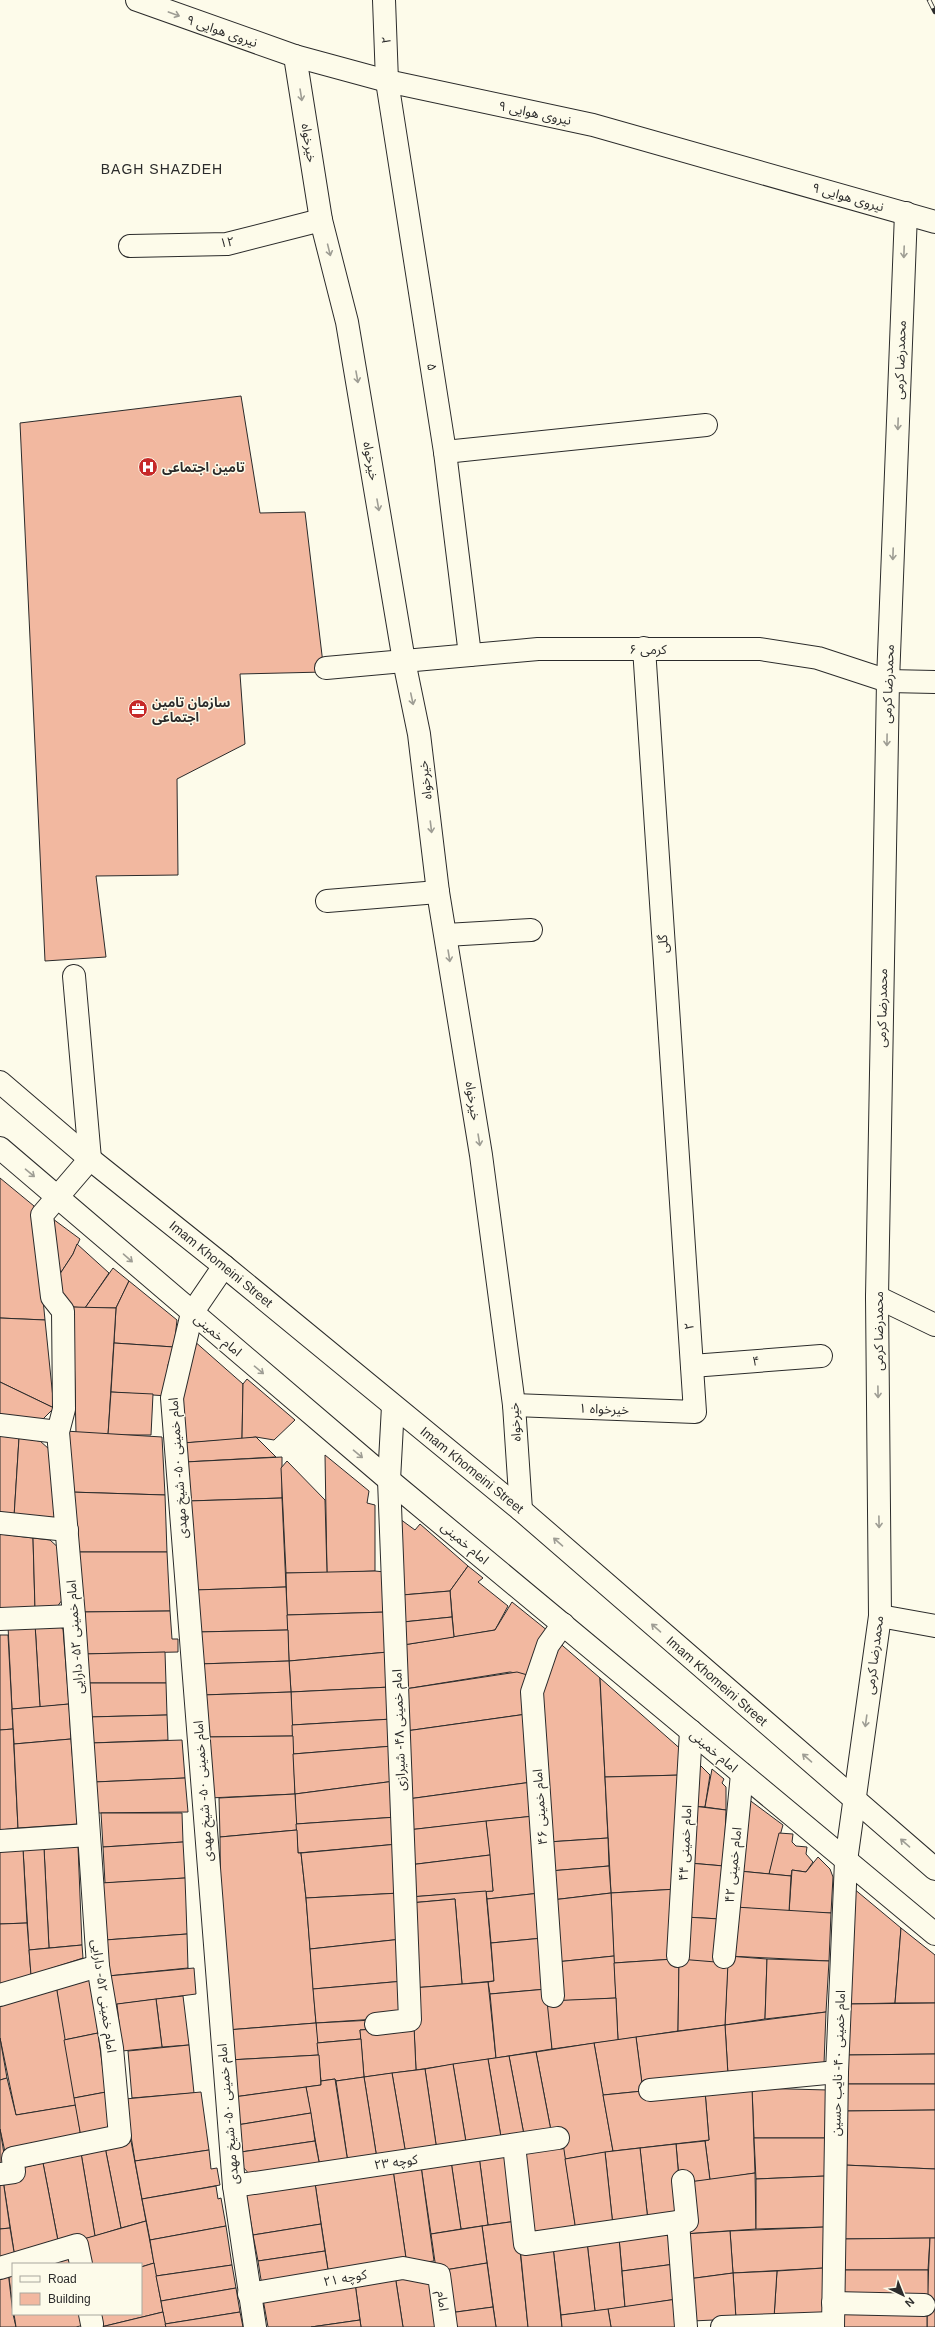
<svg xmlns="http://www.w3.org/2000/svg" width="935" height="2327" font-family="Arial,'Noto Sans Arabic',sans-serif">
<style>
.building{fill:#f2b8a0;stroke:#2b2b2b}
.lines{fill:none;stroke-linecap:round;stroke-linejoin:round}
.minor-casing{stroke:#2b2b2b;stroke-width:24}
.major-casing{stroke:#2b2b2b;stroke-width:24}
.minor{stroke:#fdfbea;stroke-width:22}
.major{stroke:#fdfbea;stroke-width:22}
.rail-casing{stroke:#2b2b2b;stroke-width:4.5}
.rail{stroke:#fdfbea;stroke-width:3;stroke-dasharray:9;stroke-linecap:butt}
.oneway{stroke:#9e9d94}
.labels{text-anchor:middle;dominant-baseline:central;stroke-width:3;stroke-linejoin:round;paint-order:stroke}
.street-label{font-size:13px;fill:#2b2b2b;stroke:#fdfbea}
.poi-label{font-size:13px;font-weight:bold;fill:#2b2b2b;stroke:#fdfbea;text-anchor:start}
.neighbourhood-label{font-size:14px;letter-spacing:1px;fill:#2b2b2b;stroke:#fdfbea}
</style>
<rect width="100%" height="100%" fill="#fdfbea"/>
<g class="building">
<polygon points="241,396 260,513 305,512 324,672 240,674 245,744 177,779 178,875 96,876 106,957 45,961 20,423"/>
<polygon points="0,1178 34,1206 45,1320 0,1318"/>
<polygon points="53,1219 80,1239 73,1254 56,1280"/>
<polygon points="77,1244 109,1273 85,1308 73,1307 57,1296 56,1280 73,1254"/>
<polygon points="113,1268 129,1281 116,1308 85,1308"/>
<polygon points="129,1281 177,1320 174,1347 114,1343 116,1308"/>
<polygon points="73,1307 116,1308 108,1435 76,1433"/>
<polygon points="0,1318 45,1320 54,1408 0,1382"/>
<polygon points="193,1340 243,1384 242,1439 183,1443 182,1378"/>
<polygon points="114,1343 174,1347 168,1365 167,1396 111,1392"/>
<polygon points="247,1379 295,1420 274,1440 256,1437 242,1439 243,1384"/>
<polygon points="0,1382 54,1408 40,1422 0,1416"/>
<polygon points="111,1392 153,1394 151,1435 108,1435"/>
<polygon points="65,1431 162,1437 165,1495 70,1492"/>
<polygon points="0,1436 19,1438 14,1517 0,1516"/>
<polygon points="256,1437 276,1457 185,1462 183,1443"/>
<polygon points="19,1438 40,1441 49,1449 55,1517 51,1522 14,1517"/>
<polygon points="325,1455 369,1491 367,1503 375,1505 375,1571 327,1573"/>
<polygon points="282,1457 282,1498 188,1501 185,1462"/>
<polygon points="287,1461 325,1500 327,1573 286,1573 281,1468"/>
<polygon points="70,1492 165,1495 167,1552 75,1552"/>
<polygon points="282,1498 286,1587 194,1590 188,1501"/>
<polygon points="400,1519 415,1530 420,1524 468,1566 450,1591 402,1595"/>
<polygon points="0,1534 33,1538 35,1609 0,1611"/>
<polygon points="33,1538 50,1540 61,1550 65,1596 57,1607 35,1609"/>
<polygon points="75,1552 167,1552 170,1611 80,1612"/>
<polygon points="468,1566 483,1578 478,1582 508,1606 495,1630 454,1637 450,1591"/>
<polygon points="375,1571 385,1572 387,1612 287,1615 286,1573"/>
<polygon points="286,1587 288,1630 197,1632 194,1590"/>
<polygon points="450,1591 452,1617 403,1622 402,1595"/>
<polygon points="512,1602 548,1631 531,1676 510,1672 405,1689 403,1645 495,1630"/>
<polygon points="170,1611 172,1639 178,1639 178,1652 83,1654 80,1612"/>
<polygon points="387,1612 388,1652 289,1661 287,1615"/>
<polygon points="452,1617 454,1637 403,1645 403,1622"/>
<polygon points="55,1623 63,1629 69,1704 40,1707 35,1624"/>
<polygon points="35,1624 40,1707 12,1709 8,1626"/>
<polygon points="288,1630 289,1661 199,1664 197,1632"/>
<polygon points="0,1635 8,1635 13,1729 0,1730"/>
<polygon points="556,1640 600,1678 608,1838 548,1842 538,1690"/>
<polygon points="165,1652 166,1683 86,1683 83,1654"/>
<polygon points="388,1652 390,1687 291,1692 289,1661"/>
<polygon points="289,1661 291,1692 202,1695 199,1664"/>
<polygon points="517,1672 531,1676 527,1714 406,1731 405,1689"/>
<polygon points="600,1678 684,1752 682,1775 605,1777"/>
<polygon points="86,1683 166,1683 167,1715 88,1717"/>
<polygon points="390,1687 392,1719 292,1725 291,1692"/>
<polygon points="291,1692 293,1736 205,1737 202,1695"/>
<polygon points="69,1704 71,1739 14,1744 12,1709"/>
<polygon points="527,1714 532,1782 408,1799 406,1731"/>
<polygon points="167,1715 168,1740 91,1743 88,1717"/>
<polygon points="392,1719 393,1746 293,1754 292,1725"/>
<polygon points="13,1729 18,1828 0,1830 0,1730"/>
<polygon points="293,1736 295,1794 209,1798 205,1737"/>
<polygon points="71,1739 78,1824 18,1828 14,1744"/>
<polygon points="182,1740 185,1778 94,1782 91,1743"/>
<polygon points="393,1746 395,1781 295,1794 293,1754"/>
<polygon points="696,1761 710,1775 705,1807 693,1806"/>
<polygon points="712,1769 724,1779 722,1783 726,1787 726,1810 705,1807"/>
<polygon points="682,1775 677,1889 611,1893 605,1777"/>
<polygon points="185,1778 188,1812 96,1813 94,1782"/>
<polygon points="395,1781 397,1817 296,1824 295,1794"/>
<polygon points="532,1782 534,1816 408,1830 408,1799"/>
<polygon points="295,1794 297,1830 220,1837 219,1798"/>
<polygon points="748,1799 783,1825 769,1874 739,1871"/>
<polygon points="693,1806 726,1810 724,1866 689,1863"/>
<polygon points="101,1813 182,1813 183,1842 103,1847"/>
<polygon points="534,1816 540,1893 487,1899 486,1891 493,1891 486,1821"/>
<polygon points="397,1817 398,1844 298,1853 296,1824"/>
<polygon points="486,1821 490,1855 409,1865 408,1830"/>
<polygon points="297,1830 298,1853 301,1853 306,1898 316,2023 227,2030 221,1941 220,1837"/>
<polygon points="779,1833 793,1834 792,1842 796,1846 807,1847 806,1854 813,1862 806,1872 792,1870 791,1876 769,1874"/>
<polygon points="608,1838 609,1866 550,1871 548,1842"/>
<polygon points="183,1842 185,1878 105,1883 103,1847"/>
<polygon points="398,1844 400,1893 306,1898 301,1853"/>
<polygon points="78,1846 82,1945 49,1948 44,1848"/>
<polygon points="44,1848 49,1948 29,1950 23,1849"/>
<polygon points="23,1849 27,1923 0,1924 0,1851"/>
<polygon points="490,1855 493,1891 410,1897 409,1865"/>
<polygon points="818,1857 830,1869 833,1877 831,1913 789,1912 792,1870 806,1872"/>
<polygon points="689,1863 724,1866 720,1919 685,1917"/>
<polygon points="609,1866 611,1893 552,1900 550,1871"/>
<polygon points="739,1871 791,1876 789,1912 735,1907"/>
<polygon points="185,1878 187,1934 105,1940 101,1883"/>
<polygon points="853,1888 901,1928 895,2003 849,2004"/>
<polygon points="677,1889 674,1959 614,1963 611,1893"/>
<polygon points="486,1891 494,1981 462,1984 455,1899 410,1903 410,1897"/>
<polygon points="400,1893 402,1939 310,1949 306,1898"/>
<polygon points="540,1893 543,1938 491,1943 487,1899"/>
<polygon points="611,1893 614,1956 556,1962 552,1900"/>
<polygon points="455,1899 462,1984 412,1988 410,1903"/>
<polygon points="735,1907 831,1913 829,1961 728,1956"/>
<polygon points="685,1917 720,1919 717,1963 682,1960"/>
<polygon points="27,1923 31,1975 0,1985 0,1924"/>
<polygon points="901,1928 935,1955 935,2003 895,2003"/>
<polygon points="187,1934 188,1968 108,1976 105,1940"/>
<polygon points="543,1938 547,1989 490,1994 488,1982 494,1981 491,1943"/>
<polygon points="402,1939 404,1981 313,1989 310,1949"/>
<polygon points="82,1945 83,1958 31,1975 29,1950"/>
<polygon points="614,1956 616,1998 559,2001 556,1962"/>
<polygon points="728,1956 767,1959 765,2019 725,2025"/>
<polygon points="674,1959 679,1959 678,2031 618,2040 614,1963"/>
<polygon points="679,1959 728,1963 725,2025 678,2031"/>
<polygon points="767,1959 829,1961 826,2012 765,2019"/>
<polygon points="194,1968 196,1994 111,2005 108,1976"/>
<polygon points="91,1975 98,2033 64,2040 56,1985"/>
<polygon points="404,1981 406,2017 316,2023 313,1989"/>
<polygon points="488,1982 496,2058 416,2070 412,1988"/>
<polygon points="56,1985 76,2105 16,2115 0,2038 0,2000"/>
<polygon points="547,1989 552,2049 496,2058 490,1994"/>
<polygon points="183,1996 189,2045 162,2047 156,1999"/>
<polygon points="616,1998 618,2040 552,2049 547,2001"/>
<polygon points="156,1999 162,2047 122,2051 117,2004"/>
<polygon points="935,2003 935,2054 848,2055 849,2004"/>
<polygon points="826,2012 824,2064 728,2075 725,2025"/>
<polygon points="373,2020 373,2029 360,2030 361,2039 317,2043 316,2023"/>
<polygon points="316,2023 319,2055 229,2060 227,2030"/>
<polygon points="725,2025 728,2075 642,2085 636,2037"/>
<polygon points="414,2026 416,2070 364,2077 360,2030"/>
<polygon points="98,2033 106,2092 74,2098 64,2040"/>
<polygon points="636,2037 643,2091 603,2095 594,2043"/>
<polygon points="0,2038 7,2078 0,2080"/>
<polygon points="361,2039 364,2077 336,2081 335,2079 321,2081 317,2043"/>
<polygon points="594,2043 613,2151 565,2159 561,2135 552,2136 536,2052"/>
<polygon points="189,2045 194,2093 132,2098 128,2051"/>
<polygon points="536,2052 552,2136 525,2140 509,2056"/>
<polygon points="935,2054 935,2084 846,2084 848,2055"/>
<polygon points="319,2055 321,2085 234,2097 229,2060"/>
<polygon points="509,2056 525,2140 502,2143 488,2059"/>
<polygon points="488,2059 502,2143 467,2148 453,2064"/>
<polygon points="453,2064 467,2148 437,2151 425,2069"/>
<polygon points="425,2069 437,2151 406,2155 392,2073"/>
<polygon points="392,2073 406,2155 377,2159 364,2077"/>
<polygon points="364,2077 377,2159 348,2163 336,2081"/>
<polygon points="7,2078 16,2115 76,2105 81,2137 5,2152 0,2129 0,2080"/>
<polygon points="335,2079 348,2163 320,2167 306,2087 321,2085 321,2081"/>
<polygon points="846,2084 935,2084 935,2110 846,2111"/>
<polygon points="306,2087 311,2113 237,2125 234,2097"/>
<polygon points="752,2088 828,2090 827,2138 754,2138"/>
<polygon points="752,2088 755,2173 710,2180 705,2141 709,2140 705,2091"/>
<polygon points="643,2091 705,2091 709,2140 613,2151 603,2095"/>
<polygon points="106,2092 111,2131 81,2137 74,2098"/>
<polygon points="201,2092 209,2150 135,2161 125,2099"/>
<polygon points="935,2110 935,2169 844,2165 846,2111"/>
<polygon points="311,2113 315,2141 241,2152 237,2125"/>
<polygon points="0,2129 6,2166 0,2167"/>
<polygon points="754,2138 827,2138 826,2176 756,2179"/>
<polygon points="131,2141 146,2221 121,2228 105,2147"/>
<polygon points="315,2141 320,2167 251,2176 243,2167 241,2152"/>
<polygon points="705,2141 710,2180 689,2182 679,2178 676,2144"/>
<polygon points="563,2143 576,2231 530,2238 520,2151"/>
<polygon points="676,2144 682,2216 648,2221 640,2148"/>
<polygon points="105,2147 121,2228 95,2236 81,2153"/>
<polygon points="640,2148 648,2221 613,2226 605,2152"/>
<polygon points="209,2150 211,2169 217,2168 220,2185 142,2199 135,2161"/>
<polygon points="509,2152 517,2221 488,2225 479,2156"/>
<polygon points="605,2152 613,2226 576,2231 565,2159"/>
<polygon points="81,2153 95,2236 59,2246 43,2163"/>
<polygon points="479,2156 488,2225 461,2229 451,2161"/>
<polygon points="451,2161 461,2229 431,2234 421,2166"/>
<polygon points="43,2163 59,2246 15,2258 3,2180 17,2169"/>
<polygon points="844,2165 935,2169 935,2238 841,2239"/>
<polygon points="421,2166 434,2261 407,2265 393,2170"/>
<polygon points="393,2170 407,2265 329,2276 315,2183"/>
<polygon points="755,2173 756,2229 684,2234 689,2182"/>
<polygon points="826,2176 825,2227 756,2229 756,2179"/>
<polygon points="0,2180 3,2180 10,2228 0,2229"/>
<polygon points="315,2183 321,2224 253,2235 246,2194"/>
<polygon points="216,2186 218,2199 221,2198 226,2226 150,2240 142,2199"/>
<polygon points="146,2221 154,2263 141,2267 141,2264 85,2264 80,2240"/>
<polygon points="517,2221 528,2327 496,2327 482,2226"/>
<polygon points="321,2224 325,2251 258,2261 253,2235"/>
<polygon points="226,2226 232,2265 156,2276 150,2240"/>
<polygon points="482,2226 487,2263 445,2270 436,2269 431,2234"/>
<polygon points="825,2227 824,2268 733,2273 730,2231"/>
<polygon points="10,2228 15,2258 0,2263 0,2229"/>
<polygon points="671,2230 675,2264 622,2271 619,2238"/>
<polygon points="730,2231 733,2273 688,2279 684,2234"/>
<polygon points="619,2238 625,2307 595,2311 587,2242"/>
<polygon points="930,2238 928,2270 840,2270 841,2239"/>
<polygon points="930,2238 935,2238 935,2306 927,2305"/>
<polygon points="587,2242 595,2311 561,2315 553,2247"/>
<polygon points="520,2247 553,2247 562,2327 528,2327"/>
<polygon points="325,2251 329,2276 262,2286 258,2261"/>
<polygon points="73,2253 76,2264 34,2264"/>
<polygon points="154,2263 163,2312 101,2327 95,2314 141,2314 141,2267"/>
<polygon points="487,2263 493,2307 449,2313 445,2270"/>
<polygon points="675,2264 677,2299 625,2307 622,2271"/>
<polygon points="232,2265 236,2288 161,2301 156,2276"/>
<polygon points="824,2268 823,2316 774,2318 777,2271"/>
<polygon points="13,2270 13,2307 8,2271"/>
<polygon points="840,2270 928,2270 928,2300 839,2299"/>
<polygon points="8,2271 13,2314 16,2327 0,2327 0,2274"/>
<polygon points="777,2271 774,2318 736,2319 733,2273"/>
<polygon points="733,2273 736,2319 692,2321 688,2279"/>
<polygon points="395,2275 434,2280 440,2327 403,2327"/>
<polygon points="395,2275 403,2327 361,2327 355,2283"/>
<polygon points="355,2283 360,2320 311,2327 268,2327 263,2299"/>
<polygon points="236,2288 240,2312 165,2324 161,2301"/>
<polygon points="677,2299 679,2327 611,2327 608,2309"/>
<polygon points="927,2305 935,2306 935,2327 927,2327"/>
<polygon points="493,2307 496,2327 451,2327 449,2313"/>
<polygon points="840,2307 927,2309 927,2327 840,2327"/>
<polygon points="608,2309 611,2327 562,2327 561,2315"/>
<polygon points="163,2312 166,2327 101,2327"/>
<polygon points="240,2312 243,2327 166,2327 165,2324"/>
<polygon points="14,2314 86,2314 88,2324 76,2327 16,2327"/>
<polygon points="360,2320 361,2327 311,2327"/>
</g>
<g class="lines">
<g class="minor-casing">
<g id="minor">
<polyline points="137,0 295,56 387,81 593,125 935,222"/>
<polyline points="384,0 387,81 445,452 470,655"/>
<polyline points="295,56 321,220 347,322 404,661 419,734 438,892 481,1155 514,1405 521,1510"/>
<polyline points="130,246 227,244 321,220"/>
<polyline points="445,452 706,425"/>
<polyline points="326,668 538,649 760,649 818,658 888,681 935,682"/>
<polyline points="327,901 438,892"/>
<polyline points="446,935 531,930"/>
<polyline points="224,1266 192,1313 172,1398 234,2186 255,2327"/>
<polyline points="877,1297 935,1325"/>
<polyline points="692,1366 821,1356"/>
<polyline points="514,1405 695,1412 644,648"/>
<polyline points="0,1425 58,1432"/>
<polyline points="0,1523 67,1530"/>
<polyline points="880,1616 935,1626"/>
<polyline points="0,1619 74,1616"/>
<polyline points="0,1841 88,1835"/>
<polyline points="678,1956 691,1731"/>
<polyline points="724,1957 742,1774"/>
<polyline points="0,1995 98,1966"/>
<polyline points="553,1996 532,1692 548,1645 563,1624"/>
<polyline points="376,2024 410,2020 389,1480 393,1406"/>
<polyline points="650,2090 837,2072"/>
<polyline points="514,2145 525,2244 678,2222 686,2327"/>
<polyline points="0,2174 14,2172 13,2158 120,2136 112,2048 98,1966 74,1616 58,1432 64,1409 63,1311 52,1297 42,1215 90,1159 74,976"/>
<polyline points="234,2186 558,2138"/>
<polyline points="678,2222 687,2221 683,2181"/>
<polyline points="0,2268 77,2245 81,2264"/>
<polyline points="249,2294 403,2268 439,2275 446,2327"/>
<polyline points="833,2303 924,2305"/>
<polyline points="90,2314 92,2324"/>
<polyline points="722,2327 833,2323"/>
<polyline points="833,2327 837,2072 846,1861 880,1616 877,1297 888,681 906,213"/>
</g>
</g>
<g class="major-casing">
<g id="major">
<polyline points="0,1082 90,1159 224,1266 521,1510 935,1869"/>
<polyline points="0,1148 389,1480 935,1934"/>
</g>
</g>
<use href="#minor" class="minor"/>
<use href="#major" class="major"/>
<g class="rail-casing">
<polyline id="rail" points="929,0 935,12"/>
</g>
<use href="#rail" class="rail"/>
</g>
<defs><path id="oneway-shaft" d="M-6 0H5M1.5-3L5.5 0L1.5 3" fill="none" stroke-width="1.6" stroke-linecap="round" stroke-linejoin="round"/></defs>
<g class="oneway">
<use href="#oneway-shaft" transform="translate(174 14) rotate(20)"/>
<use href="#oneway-shaft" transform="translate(301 95) rotate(81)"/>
<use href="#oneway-shaft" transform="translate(329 250) rotate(76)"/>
<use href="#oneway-shaft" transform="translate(904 252) rotate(92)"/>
<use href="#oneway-shaft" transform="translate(357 377) rotate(80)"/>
<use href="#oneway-shaft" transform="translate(898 424) rotate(92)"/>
<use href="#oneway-shaft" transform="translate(378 505) rotate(80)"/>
<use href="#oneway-shaft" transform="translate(893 554) rotate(92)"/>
<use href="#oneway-shaft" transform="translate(412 699) rotate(78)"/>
<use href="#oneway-shaft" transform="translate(887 740) rotate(91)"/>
<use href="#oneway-shaft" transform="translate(431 827) rotate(83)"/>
<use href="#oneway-shaft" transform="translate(449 956) rotate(81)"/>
<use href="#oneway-shaft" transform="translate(479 1140) rotate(81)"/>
<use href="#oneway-shaft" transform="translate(30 1173) rotate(40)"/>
<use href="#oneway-shaft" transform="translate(128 1258) rotate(41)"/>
<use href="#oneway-shaft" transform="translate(259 1370) rotate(40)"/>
<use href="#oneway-shaft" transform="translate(878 1392) rotate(89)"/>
<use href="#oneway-shaft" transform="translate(358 1454) rotate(40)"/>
<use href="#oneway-shaft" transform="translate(879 1522) rotate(89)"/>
<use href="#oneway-shaft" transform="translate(558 1542) rotate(-139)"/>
<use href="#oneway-shaft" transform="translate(656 1628) rotate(-139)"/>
<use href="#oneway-shaft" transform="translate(866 1721) rotate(98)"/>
<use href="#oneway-shaft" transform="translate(807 1758) rotate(-139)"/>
<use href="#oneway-shaft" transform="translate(905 1843) rotate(-139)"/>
</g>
<defs>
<g id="hospital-disc" transform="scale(1)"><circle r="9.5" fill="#c62828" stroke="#fdfbea"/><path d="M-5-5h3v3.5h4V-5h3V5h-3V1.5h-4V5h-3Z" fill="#fff"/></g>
<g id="office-disc" transform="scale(1)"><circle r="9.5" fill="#c62828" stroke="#fdfbea"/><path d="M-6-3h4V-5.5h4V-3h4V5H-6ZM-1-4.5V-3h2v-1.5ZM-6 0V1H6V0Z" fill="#fff"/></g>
</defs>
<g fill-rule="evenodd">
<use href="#hospital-disc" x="148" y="467"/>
<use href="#office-disc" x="138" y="709"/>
</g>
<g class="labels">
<g class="street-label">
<text transform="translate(222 31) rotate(19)">نیروی هوایی ۹</text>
<text transform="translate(386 40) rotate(-92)">۲</text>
<text transform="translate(535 113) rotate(12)">نیروی هوایی ۹</text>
<text transform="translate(309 143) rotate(81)">خیرخواه</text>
<text transform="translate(848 197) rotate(16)">نیروی هوایی ۹</text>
<text transform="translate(227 242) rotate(-8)">۱۲</text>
<text transform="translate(900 360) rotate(-88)">محمدرضا کرمی</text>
<text transform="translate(432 367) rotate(81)">۵</text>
<text transform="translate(371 461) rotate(80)">خیرخواه</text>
<text x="648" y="649">کرمی ۶</text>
<text transform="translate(888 684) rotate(-88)">محمدرضا کرمی</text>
<text transform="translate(425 780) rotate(-97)">خیرخواه</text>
<text transform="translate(663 944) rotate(-94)">گلی</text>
<text transform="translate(882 1008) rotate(-89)">محمدرضا کرمی</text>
<text transform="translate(473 1101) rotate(81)">خیرخواه</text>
<text transform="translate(221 1264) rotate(39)">Imam Khomeini Street</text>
<text transform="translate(689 1326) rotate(-94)">۲</text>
<text transform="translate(878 1331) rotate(-90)">محمدرضا کرمی</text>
<text transform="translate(218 1335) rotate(40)">امام خمینی</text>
<text transform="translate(756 1361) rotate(-4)">۴</text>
<text transform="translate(604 1409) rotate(2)">خیرخواه ۱</text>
<text transform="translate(515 1422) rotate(-94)">خیرخواه</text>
<text transform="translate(178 1468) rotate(-94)">امام خمینی ۵۰- شیخ مهدی</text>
<text transform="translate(472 1470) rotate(39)">Imam Khomeini Street</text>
<text transform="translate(465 1543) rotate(40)">امام خمینی</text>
<text transform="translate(75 1637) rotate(-94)">امام خمینی ۵۲- دارایی</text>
<text transform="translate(874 1655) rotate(-83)">محمدرضا کرمی</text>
<text transform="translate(717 1681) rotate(41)">Imam Khomeini Street</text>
<text transform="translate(399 1730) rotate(-92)">امام خمینی ۴۸- شیرازی</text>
<text transform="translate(714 1751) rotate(40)">امام خمینی</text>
<text transform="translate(203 1791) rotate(-94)">امام خمینی ۵۰- شیخ مهدی</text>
<text transform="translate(540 1807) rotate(-94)">امام خمینی ۴۶</text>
<text transform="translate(685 1843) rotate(-87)">امام خمینی ۴۴</text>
<text transform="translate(733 1865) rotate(-84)">امام خمینی ۴۲</text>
<text transform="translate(104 1996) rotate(82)">امام خمینی ۵۲- دارایی</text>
<text transform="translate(838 2063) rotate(-88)">امام خمینی ۴۰- نایب حسین</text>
<text transform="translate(228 2114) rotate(-95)">امام خمینی ۵۰- شیخ مهدی</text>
<text transform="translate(396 2162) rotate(-8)">کوچه ۲۳</text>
<text transform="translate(345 2278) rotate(-10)">کوچه ۲۱</text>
<text transform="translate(443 2301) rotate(83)">امام</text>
</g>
<g class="poi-label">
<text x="162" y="467">تامین اجتماعی</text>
<text x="152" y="702">سازمان تامین<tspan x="152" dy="15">اجتماعی</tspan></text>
</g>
<g class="neighbourhood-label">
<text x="162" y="169">BAGH SHAZDEH</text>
</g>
</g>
<rect x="12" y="2263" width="130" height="52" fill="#fdfbea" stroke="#a9a89e"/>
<rect x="20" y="2276" width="20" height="6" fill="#fdfbea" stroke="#a9a89e"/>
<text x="48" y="2283" font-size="12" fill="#2b2b2b">Road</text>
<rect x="20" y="2293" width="20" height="12" fill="#f2b8a0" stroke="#a9a89e"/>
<text x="48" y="2303" font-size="12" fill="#2b2b2b">Building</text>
<g transform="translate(903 2295) rotate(137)" stroke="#fdfbea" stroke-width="3" paint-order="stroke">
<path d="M0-3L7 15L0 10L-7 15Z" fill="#2b2b2b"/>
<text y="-6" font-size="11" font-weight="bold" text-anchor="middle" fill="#2b2b2b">N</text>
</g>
</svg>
